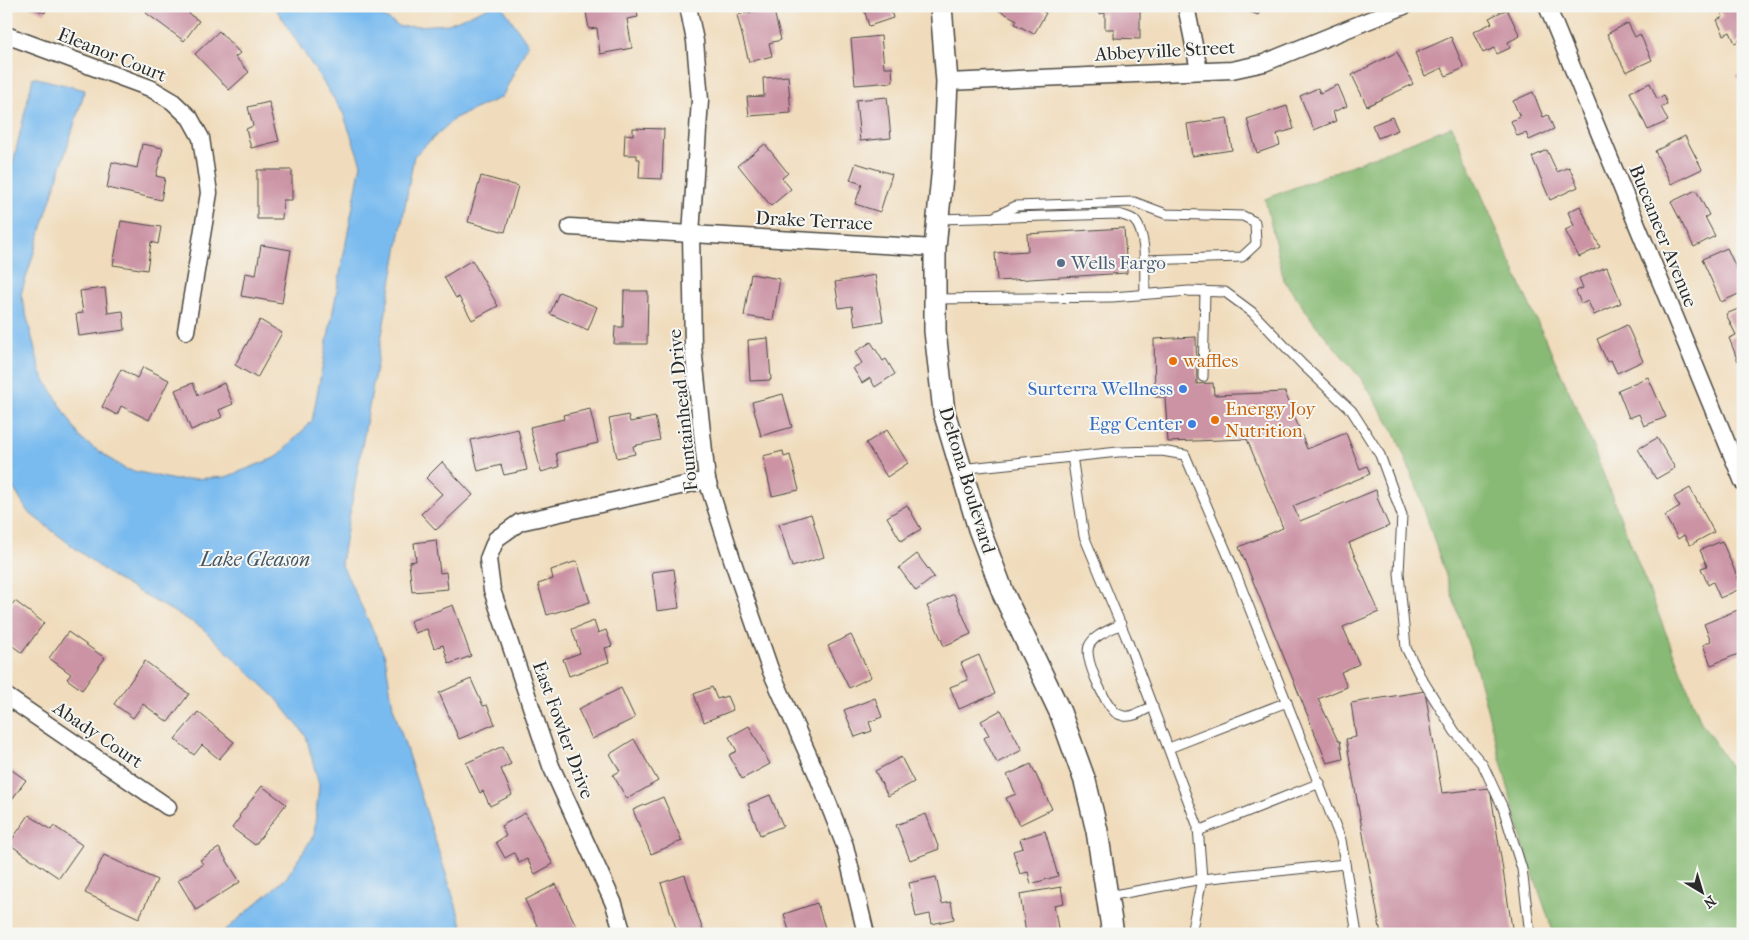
<svg xmlns="http://www.w3.org/2000/svg" width="1749" height="940" font-family="'IM FELL French Canon',serif">
<style>
.forest{fill:#88ba74;stroke:#5a7250}
.water{fill:#7abbef;stroke:#52738d}
.building{fill:#cb93a4}
.lines{fill:none;stroke-linecap:round;stroke-linejoin:round}
.service-casing{stroke:#494641;stroke-width:11}
.minor-casing{stroke:#494641;stroke-width:19}
.tertiary-casing{stroke:#494641;stroke-width:24}
.service{stroke:#fff;stroke-width:9}
.minor{stroke:#fff;stroke-width:16}
.tertiary{stroke:#fff;stroke-width:21}
.service-dot{fill:#5c6f8a;stroke:#f6f6f2;stroke-width:2}
.food-dot{fill:#e8710a;stroke:#f6f6f2;stroke-width:2}
.shop-dot{fill:#3f7fe0;stroke:#f6f6f2;stroke-width:2}
.labels{text-anchor:middle;dominant-baseline:central;stroke-width:4;stroke-linejoin:round;paint-order:stroke}
.street-label{font-size:19px;fill:#2b2b2b;stroke:#f6f6f2}
.service-label{font-size:19px;fill:#4e5e75;stroke:#f6f6f2;text-anchor:start}
.food-label{font-size:19px;fill:#c56008;stroke:#f6f6f2;text-anchor:start}
.shop-label{font-size:19px;fill:#366cbe;stroke:#f6f6f2;text-anchor:end}
.water-label{font-size:20px;font-style:italic;fill:#435666;stroke:#f6f6f2}
</style>
<rect width="100%" height="100%" fill="#f6f6f2"/>
<filter id="ink" filterUnits="userSpaceOnUse"><feTurbulence type="fractalNoise" baseFrequency=".02" numOctaves="2"/><feDisplacementMap in="SourceGraphic" scale="10" xChannelSelector="R" yChannelSelector="G"/><feConvolveMatrix kernelMatrix="1 2 1 2 8 2 1 2 1" color-interpolation-filters="sRGB"/></filter>
<filter id="wash" filterUnits="userSpaceOnUse"><feTurbulence type="fractalNoise" baseFrequency=".0096" numOctaves="4" result="noise"/><feDisplacementMap in="SourceGraphic" scale="20" xChannelSelector="R" yChannelSelector="G"/><feGaussianBlur stdDeviation="1.12" result="paint"/><feColorMatrix in="noise" values="0 0 0 0 0 0 0 0 0 0 0 0 0 0 0 0 0 1.4 0 .05"/><feComposite in="paint" operator="in"/></filter>
<g filter="url(#wash)">
<rect width="100%" height="100%" fill="#f0dcbc"/>
<polygon class="forest" points="1452,126 1525,295 1580,415 1701,722 1743,785 1743,934 1554,934 1525,851 1476,668 1418,491 1395,433 1363,381 1315,324 1284,280 1265,199"/>
<polygon class="water" points="274,6 367,6 400,27 448,24 492,6 502,6 528,44 502,97 455,118 414,156 341,563 385,656 393,707 465,934 221,934 286,878 314,835 319,785 306,736 276,698 201,627 114,578 28,512 6,476 6,193 33,77 85,90 21,294 41,373 81,439 125,469 175,480 226,477 277,457 312,421 361,164 343,113"/>
<g id="blocks">
<g class="building">
<polygon points="28,6 47,6 45,13"/>
<polygon points="150,6 193,6 194,7 189,14 199,21 184,41 146,13"/>
<polygon points="585,6 636,6 638,17 627,19 632,48 600,54 597,28 589,29"/>
<polygon points="863,6 890,6 893,18 869,26"/>
<polygon points="991,6 1036,6 1036,8 1046,13 1034,34 1015,24 1017,20"/>
<polygon points="1099,6 1140,6 1140,39 1114,38 1114,29 1105,29 1105,13 1099,14"/>
<polygon points="1237,6 1262,6 1258,15"/>
<polygon points="1722,6 1743,6 1743,38 1735,43 1730,32 1724,35 1717,20 1723,17 1719,8"/>
<polygon points="773,7 781,40 769,43 772,56 749,62 737,15"/>
<polygon points="1507,9 1520,36 1508,42 1510,48 1497,54 1494,48 1483,53 1473,32 1492,23 1489,18"/>
<polygon points="1628,23 1635,37 1640,34 1652,60 1626,72 1607,34"/>
<polygon points="219,31 240,53 235,57 249,72 229,90 195,54"/>
<polygon points="881,36 884,67 892,67 893,82 855,85 851,39"/>
<polygon points="1451,37 1464,68 1446,76 1442,68 1425,76 1415,53"/>
<polygon points="1397,52 1413,84 1367,106 1352,75"/>
<polygon points="1743,72 1743,88 1736,75"/>
<polygon points="788,76 791,113 749,116 747,97 764,96 763,78"/>
<polygon points="1650,83 1657,99 1664,95 1667,104 1661,107 1668,121 1648,130 1630,92"/>
<polygon points="1338,85 1347,106 1333,112 1336,121 1314,130 1300,96 1318,88 1320,93"/>
<polygon points="1533,92 1543,117 1548,115 1554,129 1529,140 1526,133 1517,136 1511,121 1520,117 1513,101"/>
<polygon points="887,97 891,138 860,141 856,100"/>
<polygon points="269,102 279,141 251,148 246,129 253,126 248,107"/>
<polygon points="1287,106 1294,129 1277,134 1280,145 1257,153 1247,119"/>
<polygon points="1392,117 1398,130 1378,138 1372,125"/>
<polygon points="1227,118 1232,150 1192,156 1187,124"/>
<polygon points="633,128 664,129 662,179 639,178 640,159 637,159 637,155 624,155 625,134 633,135"/>
<polygon points="1685,136 1702,169 1671,184 1655,151"/>
<polygon points="142,144 163,148 156,176 165,178 161,200 107,188 112,162 137,168"/>
<polygon points="765,144 788,173 782,178 791,189 771,206 738,165"/>
<polygon points="1547,150 1557,172 1569,167 1578,187 1550,200 1532,157"/>
<polygon points="856,163 892,174 880,212 855,204 862,184 850,180"/>
<polygon points="257,170 292,170 292,200 283,200 282,219 257,219"/>
<polygon points="481,176 518,186 505,232 468,222"/>
<polygon points="1696,190 1709,215 1705,217 1715,236 1694,247 1671,202"/>
<polygon points="1580,206 1600,247 1579,257 1565,230 1574,226 1568,212"/>
<polygon points="121,221 161,227 158,244 151,242 147,270 113,265"/>
<polygon points="1124,228 1127,273 997,281 995,253 1028,251 1027,234"/>
<polygon points="261,245 291,250 282,303 241,296 245,273 256,275"/>
<polygon points="1727,248 1737,270 1743,268 1743,292 1721,302 1702,259"/>
<polygon points="472,260 498,306 472,320 459,297 456,298 444,277"/>
<polygon points="1607,267 1621,303 1594,315 1588,301 1581,304 1576,291 1583,288 1579,278"/>
<polygon points="751,274 780,279 773,320 744,316"/>
<polygon points="875,275 883,321 855,326 852,306 839,308 835,282"/>
<polygon points="105,288 108,313 123,311 125,330 79,336 76,314 83,313 80,291"/>
<polygon points="624,291 648,291 647,344 614,344 615,327 623,327"/>
<polygon points="559,292 597,307 588,330 550,314"/>
<polygon points="1743,307 1743,358 1738,361 1729,338 1736,335 1726,314"/>
<polygon points="260,320 282,333 257,378 235,365"/>
<polygon points="1627,325 1643,361 1617,373 1611,360 1607,362 1597,339"/>
<polygon points="1196,337 1197,384 1213,383 1214,395 1285,392 1307,449 1346,433 1360,469 1367,466 1370,474 1293,506 1300,521 1376,490 1378,500 1389,526 1349,543 1379,612 1343,627 1359,664 1341,672 1347,687 1318,699 1338,741 1340,741 1343,759 1327,763 1239,547 1283,528 1247,439 1168,442 1165,397 1155,397 1154,339"/>
<polygon points="768,338 771,380 750,381 748,340"/>
<polygon points="871,342 883,361 886,359 895,374 875,387 870,378 862,383 853,368 862,363 855,352"/>
<polygon points="143,367 169,380 149,420 121,406 117,415 102,407 121,369 137,378"/>
<polygon points="1648,377 1666,417 1644,426 1639,414 1629,418 1618,390"/>
<polygon points="193,383 198,395 224,383 233,404 219,410 222,417 191,430 175,390"/>
<polygon points="783,394 792,427 761,436 752,402"/>
<polygon points="590,409 598,443 556,453 559,467 541,472 530,427 564,419 563,415"/>
<polygon points="628,415 630,422 655,417 660,440 633,446 635,454 617,458 609,419"/>
<polygon points="518,429 527,470 504,475 501,465 478,471 471,440"/>
<polygon points="887,430 908,463 887,477 866,443"/>
<polygon points="1657,438 1675,468 1656,479 1638,449"/>
<polygon points="783,451 784,457 790,455 799,490 772,496 763,456"/>
<polygon points="442,462 473,495 436,530 421,514 442,494 426,478"/>
<polygon points="1690,488 1714,532 1690,545 1684,535 1678,539 1665,516 1680,507 1674,497"/>
<polygon points="907,505 921,529 901,541 887,517"/>
<polygon points="811,514 824,557 792,567 779,524"/>
<polygon points="436,540 440,573 446,572 448,589 412,592 409,562 416,561 414,543"/>
<polygon points="1722,541 1742,588 1720,598 1713,582 1708,585 1701,568 1707,566 1700,550"/>
<polygon points="917,554 934,577 916,591 899,568"/>
<polygon points="577,561 590,602 547,615 538,584 553,579 551,570"/>
<polygon points="674,569 679,608 657,611 652,572"/>
<polygon points="954,594 971,634 944,646 927,606"/>
<polygon points="15,601 44,623 22,653 6,641 6,605 9,608"/>
<polygon points="453,605 471,656 449,664 443,645 434,648 427,629 415,633 410,621"/>
<polygon points="1740,609 1743,616 1743,652 1711,665 1703,645 1711,641 1704,624"/>
<polygon points="594,621 598,633 606,630 612,646 605,648 609,662 569,676 563,659 580,653 572,629"/>
<polygon points="68,632 105,658 82,690 67,679 71,674 49,658"/>
<polygon points="851,635 871,677 849,688 828,646"/>
<polygon points="979,655 995,694 959,709 950,687 968,680 961,663"/>
<polygon points="145,661 189,694 168,722 143,704 133,718 114,704"/>
<polygon points="471,679 483,706 487,705 495,724 459,739 439,693"/>
<polygon points="712,687 717,699 727,696 733,710 704,722 694,694"/>
<polygon points="621,688 635,718 592,739 578,709"/>
<polygon points="1425,691 1442,793 1490,788 1513,934 1381,934 1346,739 1356,737 1351,703"/>
<polygon points="875,698 882,717 869,722 872,731 855,737 844,710"/>
<polygon points="1001,710 1022,750 997,763 984,738 989,735 981,721"/>
<polygon points="198,712 234,742 219,759 202,745 194,755 175,739"/>
<polygon points="749,726 770,764 742,779 729,755 737,751 729,737"/>
<polygon points="634,739 658,781 627,799 613,775 620,771 610,754"/>
<polygon points="503,746 511,764 501,769 512,795 490,806 483,791 480,793 466,763"/>
<polygon points="901,757 914,782 888,796 875,771"/>
<polygon points="1031,764 1052,809 1019,825 1006,798 1016,794 1007,775"/>
<polygon points="6,766 26,780 10,802 6,799"/>
<polygon points="262,786 286,804 255,845 232,828 240,817 239,816"/>
<polygon points="770,795 783,826 760,835 748,804"/>
<polygon points="663,797 682,841 651,854 633,810"/>
<polygon points="525,813 553,864 535,874 527,859 519,863 514,853 505,858 496,842 506,836 501,826"/>
<polygon points="926,814 939,849 910,860 896,825"/>
<polygon points="29,815 51,830 54,826 82,845 59,878 9,844"/>
<polygon points="1045,831 1058,876 1031,884 1028,872 1020,874 1013,851 1023,848 1020,839"/>
<polygon points="219,848 240,882 196,910 178,880 203,864 200,860"/>
<polygon points="104,855 157,880 139,918 85,893"/>
<polygon points="685,875 704,934 678,934 661,883"/>
<polygon points="936,877 942,904 951,902 954,919 932,924 930,914 916,917 909,883"/>
<polygon points="556,884 580,934 541,934 532,915 525,900"/>
<polygon points="1061,887 1064,903 1054,905 1059,934 1026,934 1020,894"/>
<polygon points="817,903 827,934 790,934 784,914"/>
</g>
</g>
</g>
<g filter="url(#ink)">
<use href="#blocks" fill-opacity="0" stroke="#494641" stroke-width="1"/>
<g class="lines">
<g class="service-casing">
<g id="service">
<polyline points="992,218 1016,206 1134,202 1166,214 1243,216 1255,222 1256,244 1242,257 1143,260"/>
<path d="M938,219L1119,214C1124,216 1130,217 1134,220C1148,233 1144,276 1145,294"/>
<polyline points="935,299 1112,297 1189,291 1225,292 1252,312 1303,365 1352,411 1380,455 1402,515 1399,573 1406,648 1420,676 1455,732 1483,765 1503,808 1522,869 1530,934"/>
<polyline points="1203,377 1205,291"/>
<polyline points="1072,456 1084,536 1126,637 1198,827 1202,879 1108,896"/>
<polyline points="960,469 1118,452 1162,451 1185,455 1236,574 1341,840 1357,934"/>
<path d="M1121,624C1110,630 1094,635 1089,646C1084,659 1104,701 1114,711C1116,714 1120,715 1124,716C1134,718 1144,710 1153,706"/>
<polyline points="1169,748 1287,702"/>
<polyline points="1198,831 1320,783"/>
<polyline points="1191,934 1202,879 1345,864"/>
</g>
</g>
<g class="minor-casing">
<g id="minor">
<polyline points="688,6 695,41 700,100 691,234 693,347 707,480 733,562 770,669 818,777 845,846 866,934"/>
<polyline points="1186,6 1199,70"/>
<polyline points="1547,6 1743,482"/>
<polyline points="6,35 150,88 172,101 190,118 201,138 209,193 186,331"/>
<polyline points="947,82 1232,70 1264,63 1404,6"/>
<polyline points="570,227 935,248"/>
<polyline points="6,696 168,807"/>
<polyline points="623,934 614,904 551,766 492,590 488,559 496,539 520,522 707,480"/>
</g>
</g>
<g class="tertiary-casing">
<polyline id="tertiary" points="941,6 947,82 943,166 935,248 935,331 944,412 979,529 1004,595 1060,712 1085,781 1097,831 1113,934"/>
</g>
<use href="#service" class="service"/>
<use href="#minor" class="minor"/>
<use href="#tertiary" class="tertiary"/>
</g>
</g>
<circle class="service-dot" cx="1061" cy="263" r="5"/>
<g class="food-dot">
<circle cx="1173" cy="361" r="5"/>
<circle cx="1215" cy="420" r="5"/>
</g>
<g class="shop-dot">
<circle cx="1183" cy="389" r="5"/>
<circle cx="1192" cy="424" r="5"/>
</g>
<g class="labels">
<g class="street-label">
<text transform="translate(1165 51) rotate(-3)">Abbeyville Street</text>
<text transform="translate(112 55) rotate(22)">Eleanor Court</text>
<text transform="translate(814 221) rotate(3)">Drake Terrace</text>
<text transform="translate(1663 236) rotate(68)">Buccaneer Avenue</text>
<text transform="translate(683 410) rotate(-96)">Fountainhead Drive</text>
<text transform="translate(967 480) rotate(73)">Deltona Boulevard</text>
<text transform="translate(563 730) rotate(70)">East Fowler Drive</text>
<text transform="translate(98 735) rotate(34)">Abady Court</text>
</g>
<g class="service-label">
<text x="1071" y="263">Wells Fargo</text>
</g>
<g class="food-label">
<text x="1183" y="361">waffles</text>
<text x="1225" y="409">Energy Joy<tspan x="1225" dy="22">Nutrition</tspan></text>
</g>
<g class="shop-label">
<text x="1173" y="389">Surterra Wellness</text>
<text x="1182" y="424">Egg Center</text>
</g>
<g class="water-label">
<text x="255" y="559">Lake Gleason</text>
</g>
</g>
<rect width="1749" height="940" fill="none" stroke="#f6f6f2" stroke-width="25"/>
<g transform="translate(1702 892) rotate(142)" stroke="#f6f6f2" stroke-width="4" paint-order="stroke">
<path d="M0-4L9 19L0 12L-9 19Z" fill="#2b2b2b"/>
<text y="-8" font-size="14" font-weight="bold" text-anchor="middle" fill="#2b2b2b">N</text>
</g>
</svg>
